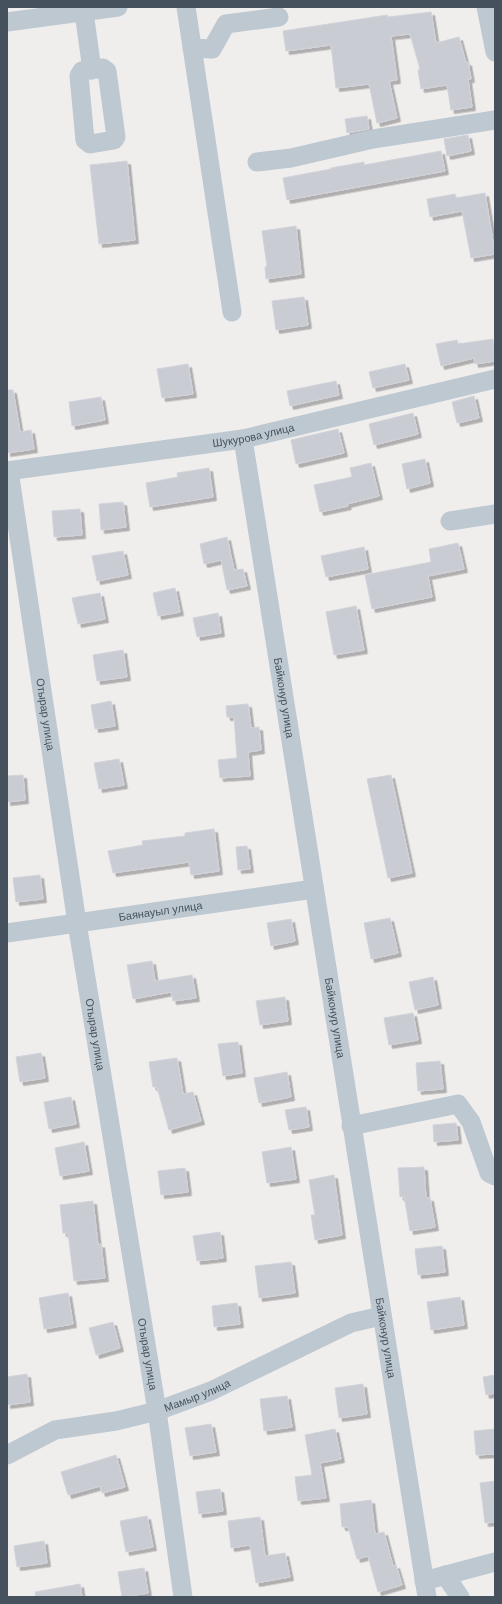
<svg xmlns="http://www.w3.org/2000/svg" width="502" height="1604" font-family="'DM Sans',sans-serif">
<style>
.building{fill:#caccd3;stroke:#d1d3da;filter:url(#shadow)}
.lines{fill:none;stroke-linecap:round;stroke-linejoin:round}
.minor{stroke:#bdc8d1;stroke-width:19}
.labels{text-anchor:middle;dominant-baseline:central;stroke-width:3;stroke-linejoin:round;paint-order:stroke}
.street-label{font-size:11px;fill:#45515c;stroke:#fff}
</style>
<defs>
<filter id="shadow"><feDropShadow dx="3.5" dy="3.5" stdDeviation="0" flood-color="#0004"/></filter>
</defs>
<rect width="100%" height="100%" fill="#f0eded"/>
<g class="building">
<polygon points="431,12 436,43 459,37 466,63 468,62 471,79 468,79 472,107 451,110 447,85 421,89 418,70 420,69 410,34 391,36 397,80 389,81 397,118 377,123 369,84 336,88 331,45 286,51 283,31 387,15 388,17"/>
<polygon points="367,116 369,129 347,133 345,119"/>
<polygon points="468,135 471,151 447,156 444,139"/>
<polygon points="441,151 445,171 287,200 283,178 331,169 331,168 364,162 364,165"/>
<polygon points="127,161 135,240 99,244 90,165"/>
<polygon points="485,193 495,254 471,258 462,211 430,217 427,199 455,194 456,198"/>
<polygon points="296,226 301,274 266,279 265,267 267,266 262,231"/>
<polygon points="304,297 308,325 276,330 272,301"/>
<polygon points="493,339 495,361 475,364 474,358 441,366 436,344 457,340 458,344"/>
<polygon points="188,364 193,394 162,398 157,369"/>
<polygon points="405,364 409,380 373,388 369,372"/>
<polygon points="336,381 339,395 290,406 287,391"/>
<polygon points="7,390 13,390 20,432 31,430 34,449 7,453"/>
<polygon points="474,396 479,418 457,423 452,402"/>
<polygon points="101,397 105,420 72,426 69,402"/>
<polygon points="413,413 418,434 374,445 369,424"/>
<polygon points="338,429 344,453 296,464 291,440"/>
<polygon points="425,459 430,483 407,489 402,464"/>
<polygon points="371,463 379,496 347,504 348,506 320,512 314,485 352,477 350,468"/>
<polygon points="209,468 213,497 150,507 146,483 178,477 177,473"/>
<polygon points="123,502 126,527 101,530 99,504"/>
<polygon points="80,509 82,535 54,537 52,511"/>
<polygon points="227,537 234,570 243,569 247,586 227,590 221,560 204,564 200,544"/>
<polygon points="458,543 464,569 428,576 432,597 372,609 365,575 431,562 429,549"/>
<polygon points="364,547 368,569 326,577 321,556"/>
<polygon points="123,551 128,575 97,581 92,556"/>
<polygon points="175,588 180,612 158,616 153,593"/>
<polygon points="100,593 105,619 78,624 72,598"/>
<polygon points="356,606 364,650 334,655 326,612"/>
<polygon points="218,613 221,633 197,637 193,618"/>
<polygon points="123,650 127,677 97,681 93,655"/>
<polygon points="111,701 115,726 95,729 91,705"/>
<polygon points="248,704 251,728 259,727 261,750 248,752 250,776 220,778 218,760 237,758 234,717 227,717 226,706"/>
<polygon points="119,759 124,785 99,789 94,763"/>
<polygon points="23,775 25,800 7,802 7,776"/>
<polygon points="391,775 412,873 388,878 367,779"/>
<polygon points="214,829 219,871 191,875 189,862 113,873 108,851 143,845 142,841 185,836 185,833"/>
<polygon points="247,846 250,869 238,870 236,847"/>
<polygon points="40,875 43,899 16,902 13,878"/>
<polygon points="390,918 398,953 371,959 364,923"/>
<polygon points="291,919 295,941 271,946 267,923"/>
<polygon points="152,961 155,981 192,975 196,998 173,1001 171,992 133,999 127,965"/>
<polygon points="433,977 438,1005 415,1010 409,982"/>
<polygon points="285,997 288,1021 260,1025 256,1001"/>
<polygon points="413,1013 418,1040 389,1045 384,1018"/>
<polygon points="238,1042 242,1073 223,1076 218,1044"/>
<polygon points="41,1053 45,1078 20,1082 16,1057"/>
<polygon points="177,1058 183,1094 193,1092 201,1121 169,1130 157,1087 153,1087 149,1062"/>
<polygon points="440,1061 443,1089 418,1091 416,1063"/>
<polygon points="287,1072 291,1097 259,1103 254,1078"/>
<polygon points="71,1097 76,1124 49,1129 44,1102"/>
<polygon points="306,1107 309,1127 289,1130 285,1110"/>
<polygon points="456,1123 458,1140 434,1142 433,1125"/>
<polygon points="84,1142 89,1171 60,1176 55,1148"/>
<polygon points="291,1147 296,1179 267,1183 262,1152"/>
<polygon points="424,1167 426,1198 430,1198 435,1227 410,1231 404,1196 400,1197 398,1168"/>
<polygon points="185,1168 188,1192 161,1195 158,1171"/>
<polygon points="334,1175 342,1235 315,1240 311,1215 315,1215 309,1180"/>
<polygon points="93,1201 98,1245 101,1244 105,1278 74,1281 68,1233 63,1233 60,1205"/>
<polygon points="220,1232 223,1258 197,1261 193,1236"/>
<polygon points="442,1246 445,1272 418,1275 415,1249"/>
<polygon points="291,1262 295,1293 259,1298 255,1266"/>
<polygon points="68,1293 73,1324 44,1329 39,1298"/>
<polygon points="460,1297 464,1325 431,1330 427,1302"/>
<polygon points="237,1303 240,1324 214,1327 212,1306"/>
<polygon points="113,1322 120,1348 96,1355 89,1328"/>
<polygon points="27,1374 30,1402 7,1405 7,1377"/>
<polygon points="495,1375 495,1393 486,1395 483,1377"/>
<polygon points="363,1384 367,1414 339,1418 335,1388"/>
<polygon points="287,1396 292,1427 264,1431 260,1399"/>
<polygon points="211,1424 216,1452 190,1456 185,1428"/>
<polygon points="335,1429 341,1459 320,1463 326,1498 298,1501 295,1477 312,1475 305,1435"/>
<polygon points="495,1429 495,1454 476,1455 474,1431"/>
<polygon points="116,1455 125,1487 102,1493 100,1486 68,1495 61,1472"/>
<polygon points="495,1481 495,1522 485,1523 480,1483"/>
<polygon points="220,1489 223,1511 199,1514 196,1492"/>
<polygon points="371,1500 375,1534 384,1532 393,1566 396,1565 402,1585 378,1592 368,1556 357,1559 348,1527 342,1527 340,1504"/>
<polygon points="147,1516 153,1547 126,1552 120,1521"/>
<polygon points="260,1517 265,1556 285,1553 290,1577 256,1583 250,1545 231,1548 228,1521"/>
<polygon points="44,1541 47,1563 17,1567 14,1546"/>
<polygon points="144,1568 148,1593 122,1597 118,1572"/>
<polygon points="80,1584 82,1597 36,1597 35,1592"/>
</g>
<g class="lines">
<g class="minor">
<polyline points="186,7 232,312"/>
<polyline points="486,7 495,52"/>
<polyline points="84,12 92,70"/>
<polyline points="7,22 118,7"/>
<polyline points="192,48 212,49 226,24 279,17"/>
<polygon points="103,68 107,71 116,137 114,140 90,144 85,140 79,76 82,71"/>
<polyline points="257,162 291,158 373,139 495,120"/>
<path id="s1" d="M243,439L427,1597"/>
<path id="s2" d="M7,471L243,439L495,379"/>
<path id="s3" d="M9,471L77,923L157,1411L183,1597"/>
<polyline points="450,521 495,514"/>
<path id="s4" d="M7,933L314,889"/>
<polyline points="351,1126 458,1104 471,1122 489,1173 495,1176"/>
<path id="s5" d="M7,1455L55,1430L116,1421L157,1411L211,1391L351,1323L381,1316"/>
<polyline points="445,1575 460,1597"/>
<polyline points="424,1581 495,1562"/>
</g>
</g>
<g class="labels">
<g class="street-label">
<text stroke="none"><textPath href="#s2" startOffset="249">Шукурова улица</textPath></text>
<text stroke="none"><textPath href="#s1" startOffset="262">Байконур улица</textPath></text>
<text stroke="none"><textPath href="#s3" startOffset="246">Отырар улица</textPath></text>
<text stroke="none"><textPath href="#s4" startOffset="155">Баянауыл улица</textPath></text>
<text stroke="none"><textPath href="#s1" startOffset="586">Байконур улица</textPath></text>
<text stroke="none"><textPath href="#s3" startOffset="570">Отырар улица</textPath></text>
<text stroke="none"><textPath href="#s1" startOffset="910">Байконур улица</textPath></text>
<text stroke="none"><textPath href="#s3" startOffset="894">Отырар улица</textPath></text>
<text stroke="none"><textPath href="#s5" startOffset="201">Мамыр улица</textPath></text>
</g>
</g>
<rect width="502" height="1604" fill="none" stroke="#45515c" stroke-width="16"/>
</svg>
